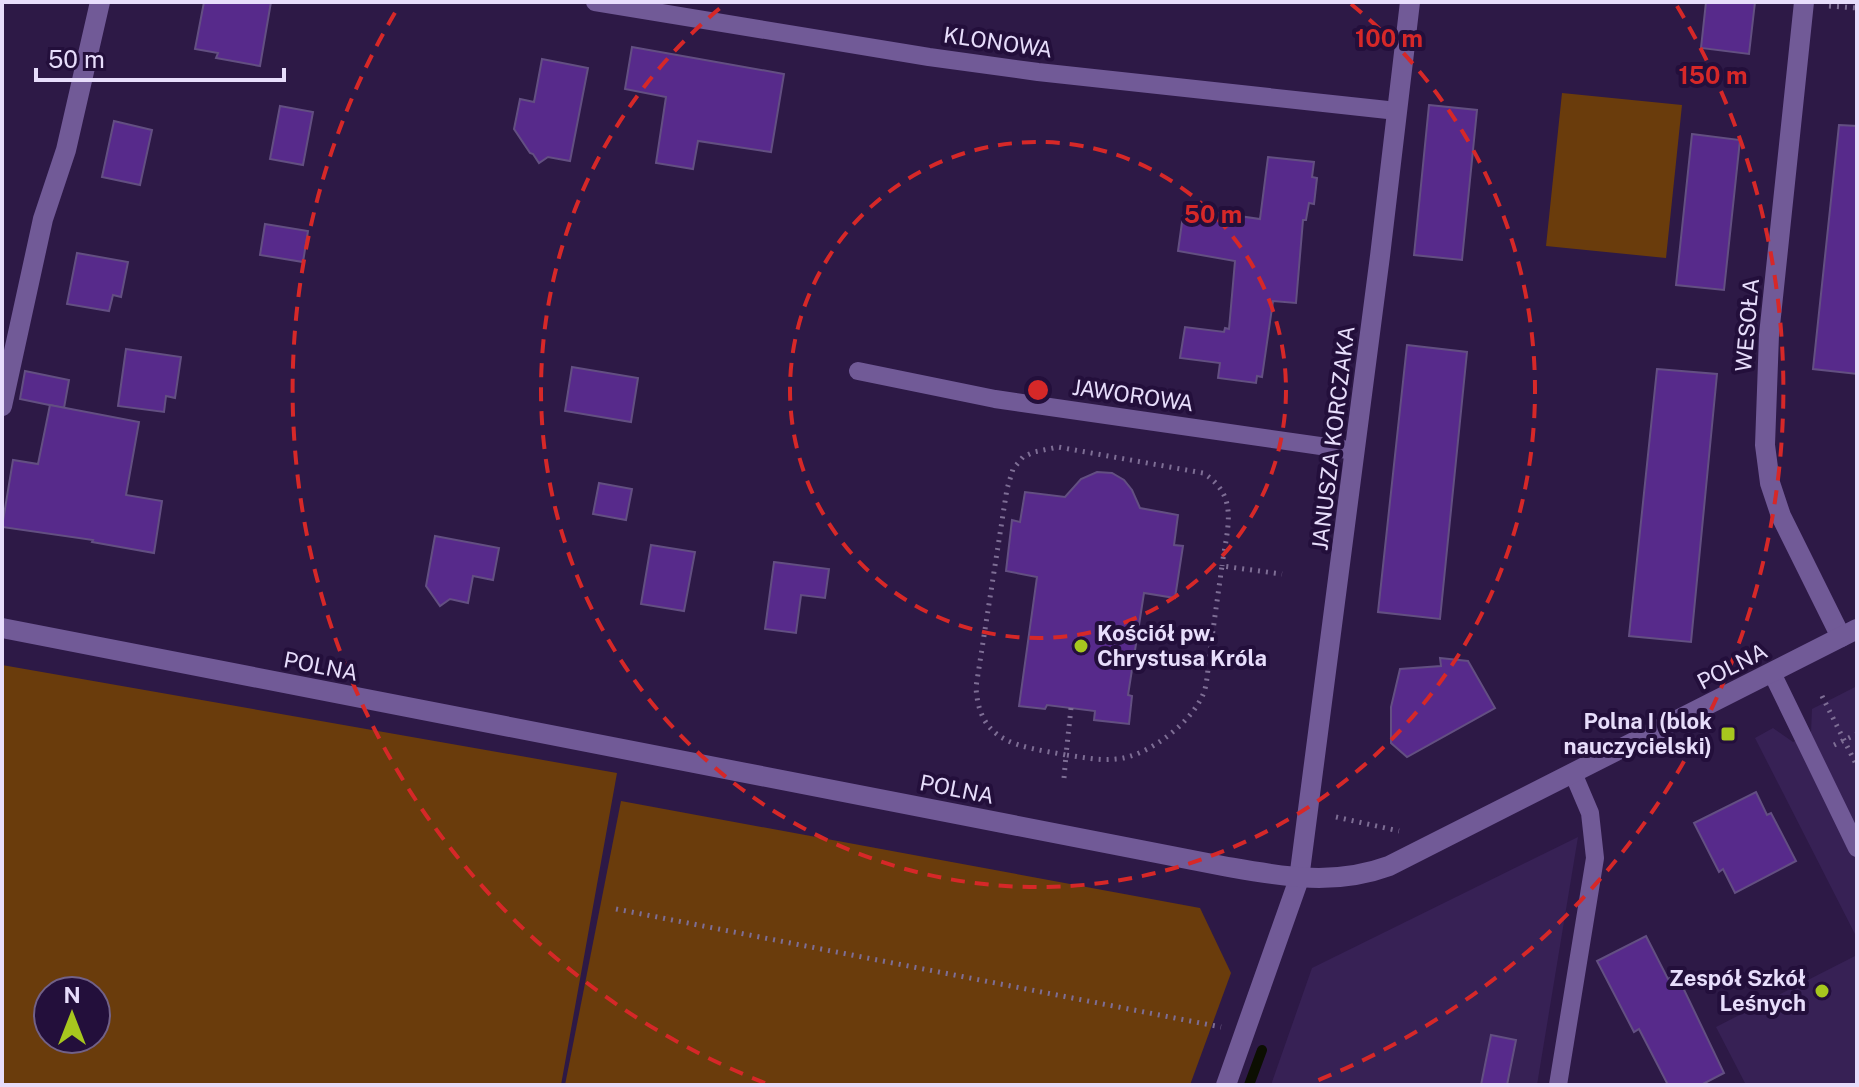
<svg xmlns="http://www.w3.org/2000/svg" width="1859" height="1087" font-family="'Public Sans',sans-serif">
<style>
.built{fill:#372155}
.green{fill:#6a3c0c;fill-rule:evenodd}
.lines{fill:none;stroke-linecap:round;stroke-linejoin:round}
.stream{stroke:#0c0f02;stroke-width:10}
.building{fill:#572a8b;stroke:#634f82;stroke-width:2}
.path{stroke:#7e6e95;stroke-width:5;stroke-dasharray:2 6;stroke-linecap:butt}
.service{stroke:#715a97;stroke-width:18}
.minor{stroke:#715a97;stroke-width:20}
.tertiary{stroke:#715a97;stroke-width:20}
.ring{fill:none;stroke:#d62828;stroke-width:4;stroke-dasharray:14 10}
.poi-dot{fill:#a7c71e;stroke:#230f3b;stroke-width:3}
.labels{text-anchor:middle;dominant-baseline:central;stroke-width:8;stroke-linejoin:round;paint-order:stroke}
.street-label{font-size:22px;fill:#e7ddfb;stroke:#230f3b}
.poi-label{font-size:22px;font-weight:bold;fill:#e7ddfb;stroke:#230f3b;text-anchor:end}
.centre{fill:#d62828;stroke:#230f3b;stroke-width:4}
.ring-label{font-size:24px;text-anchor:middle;font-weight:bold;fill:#d62828;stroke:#230f3b;stroke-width:8;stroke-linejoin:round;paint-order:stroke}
</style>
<rect width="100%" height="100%" fill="#2d1946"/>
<g class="built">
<polygon points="1857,686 1857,938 1755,738 1773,728 1793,742 1811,732 1812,709"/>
<polygon points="1578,837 1537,1085 1271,1085 1312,968"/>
<polygon points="1857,955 1857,1085 1746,1085 1716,1027"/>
</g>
<g class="green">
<polygon points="1562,93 1682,105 1666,258 1546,246"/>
<path d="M2,665L617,773L561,1085H2ZM48,991H96V1039H48Z"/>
<polygon points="621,801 1200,908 1231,973 1190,1085 565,1085"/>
</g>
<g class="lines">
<polyline class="stream" points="1249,1085 1262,1050"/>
</g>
<g class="building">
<polygon points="204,2 271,2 260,66 216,58 218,53 195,49"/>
<polygon points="1706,2 1755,2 1749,54 1701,48"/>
<polygon points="632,47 784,74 771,152 698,141 693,169 656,163 666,97 625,89"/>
<polygon points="542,59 588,68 570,161 548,157 539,163 533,154 530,153 514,129 520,99 534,102"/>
<polygon points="1429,105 1477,110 1462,260 1414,255"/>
<polygon points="280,106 313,112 303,165 270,159"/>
<polygon points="114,121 152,130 140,185 102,177"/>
<polygon points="1839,125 1857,126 1857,374 1813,369"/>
<polygon points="1692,134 1740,140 1724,290 1676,285"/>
<polygon points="1268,157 1314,162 1312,177 1317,178 1314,204 1309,203 1306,220 1303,220 1296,303 1273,301 1262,377 1257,376 1256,383 1218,378 1220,363 1180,358 1185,327 1224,332 1225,328 1229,329 1235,261 1178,251 1184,208 1260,219"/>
<polygon points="265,224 308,231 303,262 260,255"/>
<polygon points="77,253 128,262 121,297 113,295 109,311 67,304"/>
<polygon points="1407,345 1467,352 1440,619 1378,612"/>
<polygon points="126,349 181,357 175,398 166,396 164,412 118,406"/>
<polygon points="572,367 638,378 631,422 565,411"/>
<polygon points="1657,369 1717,374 1691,642 1629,636"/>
<polygon points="25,371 69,380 64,408 20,399"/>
<polygon points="50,405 139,422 126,495 162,501 154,553 92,542 93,540 2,527 13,460 38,464"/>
<polygon points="1097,472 1112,473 1124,480 1132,490 1140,508 1178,515 1174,545 1183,546 1175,598 1144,593 1128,695 1132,696 1129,724 1094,720 1095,711 1047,705 1045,709 1019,706 1037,577 1006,571 1012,520 1020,522 1025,492 1065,497 1081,479"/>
<polygon points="599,483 632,489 626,520 593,514"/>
<polygon points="435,536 499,548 493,580 473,576 468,603 450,599 440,606 426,586"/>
<polygon points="651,545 695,552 684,611 641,604"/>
<polygon points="774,562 829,569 825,598 801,595 796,633 765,629"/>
<polygon points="1440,658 1468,661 1495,708 1407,757 1391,743 1391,707 1400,669 1441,666"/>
<polygon points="1756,792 1767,815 1771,813 1796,861 1735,893 1723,869 1719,872 1694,823"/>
<polygon points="1646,936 1668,979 1677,975 1724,1073 1701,1085 1668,1085 1639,1029 1634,1032 1597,961"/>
<polygon points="1491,1035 1516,1040 1507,1085 1481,1085"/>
</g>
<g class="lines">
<g class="path">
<polyline points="1829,6 1857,8"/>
<polyline points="1822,696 1857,766"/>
<path d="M1071,708L1066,755C1019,746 979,744 976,687L1007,489L1013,469L1023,457L1034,452L1058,447L1203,473C1240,496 1227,528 1222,566"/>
<polyline points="1834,745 1857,734"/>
<path d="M1064,778L1066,755C1083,757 1099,761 1116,759C1148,757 1196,720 1205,689C1208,677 1208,664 1210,652C1214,623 1218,594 1222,566L1282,574"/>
<polyline points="1336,817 1399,831"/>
<polyline points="616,909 1221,1027"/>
</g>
<g class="service">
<polyline points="595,2 929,57 1038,72 1397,111"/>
<polyline points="858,371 995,399 1355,451"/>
<polyline points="1772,673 1857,848"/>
<polyline points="1558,1085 1595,858 1590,813 1573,773"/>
</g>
<g class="minor">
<polyline points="1804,2 1769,335 1765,445 1770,483 1781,516 1841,637"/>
<polyline points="2,406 43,219 66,150 100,2"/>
<polyline points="1226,1085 1299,879 1380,256 1410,2"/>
</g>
<path class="tertiary" d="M2,628L1223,866C1280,876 1332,887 1389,866L1857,629"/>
</g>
<g class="ring">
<circle cx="1038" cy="390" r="248"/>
<path d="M1351 4A497 497 0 1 1 725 4"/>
<path d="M765 1083A745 745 0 0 1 399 6M1677 6A745 745 0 0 1 1311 1083"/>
</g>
<g class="poi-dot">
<circle cx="1081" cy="646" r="8"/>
<rect x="1720" y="726" width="16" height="16" rx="4"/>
<circle cx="1822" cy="991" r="8"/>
</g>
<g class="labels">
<g class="street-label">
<text transform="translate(998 42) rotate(8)">KLONOWA</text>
<text transform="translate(1747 325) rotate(-85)">WESOŁA</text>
<text transform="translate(1133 395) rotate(8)">JAWOROWA</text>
<text transform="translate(1333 438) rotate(-83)">JANUSZA KORCZAKA</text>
<text transform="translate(321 666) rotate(11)">POLNA</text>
<text transform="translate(1732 666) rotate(-27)">POLNA</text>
<text transform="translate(957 789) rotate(11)">POLNA</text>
</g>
<g class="poi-label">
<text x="1097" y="633" text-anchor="start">Kościół pw.<tspan x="1097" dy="25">Chrystusa Króla</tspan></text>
<text x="1712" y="721">Polna I (blok<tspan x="1712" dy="25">nauczycielski)</tspan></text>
<text x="1806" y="978">Zespół Szkół<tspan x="1806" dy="25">Leśnych</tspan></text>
</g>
</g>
<circle cx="1038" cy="390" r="12" class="centre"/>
<g class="ring-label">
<text x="1389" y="47">100 m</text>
<text x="1713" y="84">150 m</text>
<text x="1213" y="223">50 m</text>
</g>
<rect width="1859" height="1087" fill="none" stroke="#e7ddfb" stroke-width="8"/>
<g transform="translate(72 1015)"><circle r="38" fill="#230f3b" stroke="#716188" stroke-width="2"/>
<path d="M0-6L14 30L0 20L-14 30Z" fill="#a7c71e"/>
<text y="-12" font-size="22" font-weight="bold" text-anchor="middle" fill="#e7ddfb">N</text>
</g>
<path d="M36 68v12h248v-12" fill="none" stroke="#e7ddfb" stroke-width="4"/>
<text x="48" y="68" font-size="24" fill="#e7ddfb" stroke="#230f3b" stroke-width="6" paint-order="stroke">50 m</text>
</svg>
